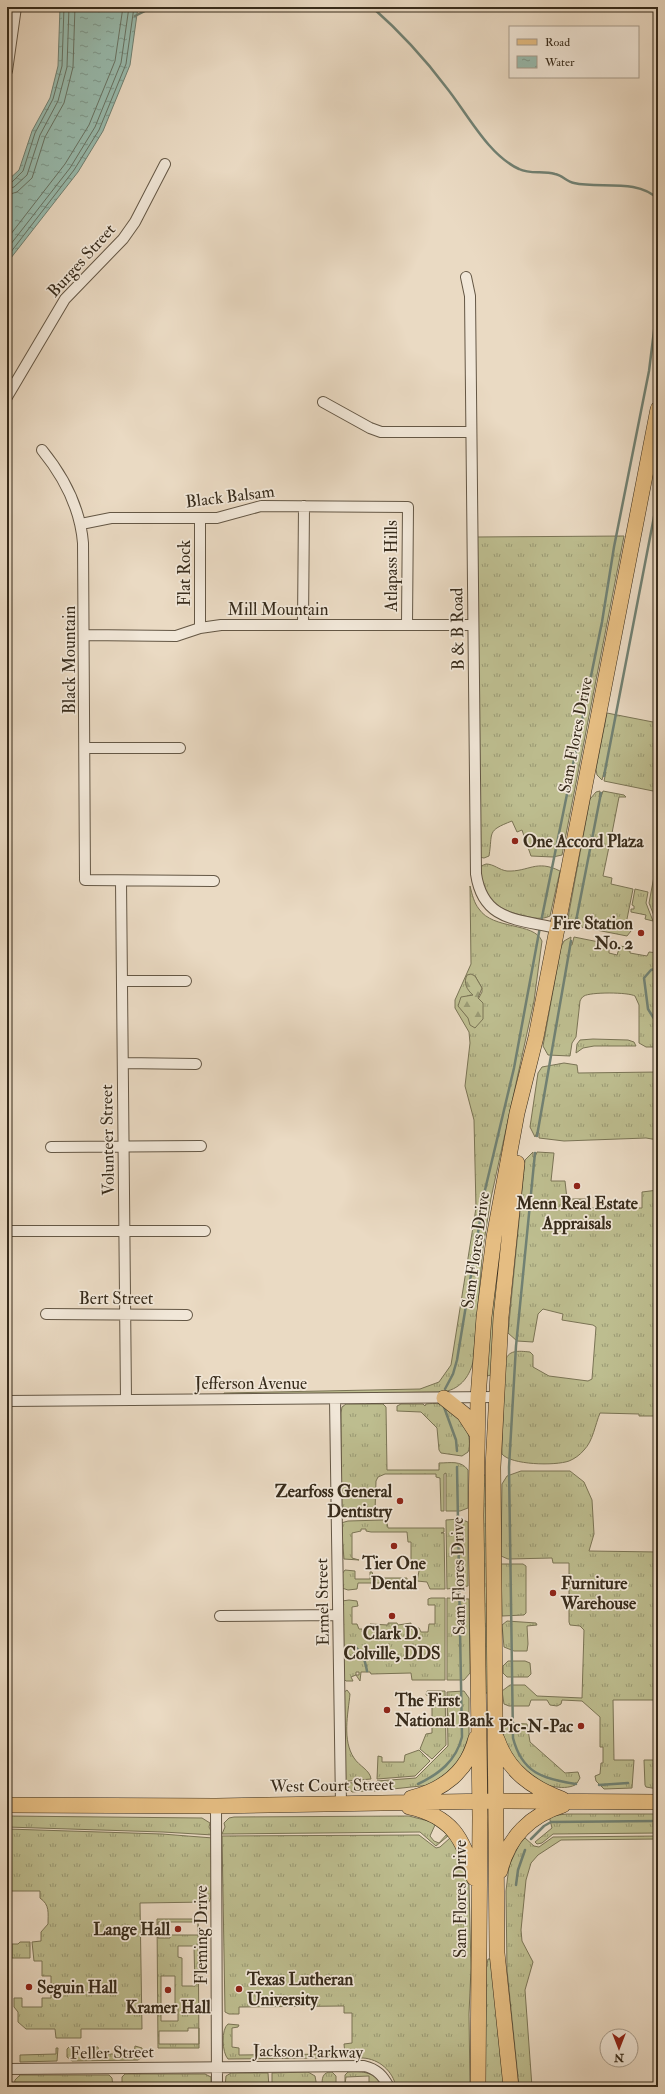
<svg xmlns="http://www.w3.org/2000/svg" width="665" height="2094" viewBox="0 0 665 2094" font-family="'IM FELL Double Pica',serif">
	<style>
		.grass { fill: url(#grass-tufts); stroke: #7a7455; fill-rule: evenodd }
		.forest { fill: url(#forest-firs); stroke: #7a7455 }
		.water { fill: url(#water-ripples); stroke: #718173 }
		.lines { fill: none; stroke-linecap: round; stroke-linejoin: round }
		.shore { stroke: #687364; stroke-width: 1 }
		.stream { stroke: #718173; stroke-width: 2.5 }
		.minor-casing { stroke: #645745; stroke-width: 12 }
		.primary-casing { stroke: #372b1b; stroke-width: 16 }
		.minor { stroke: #f1e7d8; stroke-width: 10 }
		.primary { stroke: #e5bd82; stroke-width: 15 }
		.poi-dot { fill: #8f2418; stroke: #f1e7d8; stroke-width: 1.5 }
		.labels { text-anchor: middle; stroke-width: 3.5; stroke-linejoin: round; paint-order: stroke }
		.street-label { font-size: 17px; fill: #372b1b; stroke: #f1e7d8 }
		.poi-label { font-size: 17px; font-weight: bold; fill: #372b1b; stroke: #f1e7d8; text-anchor: start }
	</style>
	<defs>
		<pattern id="grass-tufts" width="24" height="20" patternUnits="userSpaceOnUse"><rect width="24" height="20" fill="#bdbd8f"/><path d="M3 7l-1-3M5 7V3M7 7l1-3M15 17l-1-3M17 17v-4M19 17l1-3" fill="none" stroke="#9a9a74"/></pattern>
		<pattern id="forest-firs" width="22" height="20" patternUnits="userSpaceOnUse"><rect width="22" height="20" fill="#bdbd8f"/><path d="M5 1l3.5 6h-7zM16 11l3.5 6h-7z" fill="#9a9a74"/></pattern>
		<pattern id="water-ripples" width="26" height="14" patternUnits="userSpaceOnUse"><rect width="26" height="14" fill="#98bbae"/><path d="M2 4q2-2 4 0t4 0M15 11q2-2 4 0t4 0" fill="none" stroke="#7d988d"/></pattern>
	</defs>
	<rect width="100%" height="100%" fill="#eadac3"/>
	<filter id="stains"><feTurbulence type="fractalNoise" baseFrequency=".005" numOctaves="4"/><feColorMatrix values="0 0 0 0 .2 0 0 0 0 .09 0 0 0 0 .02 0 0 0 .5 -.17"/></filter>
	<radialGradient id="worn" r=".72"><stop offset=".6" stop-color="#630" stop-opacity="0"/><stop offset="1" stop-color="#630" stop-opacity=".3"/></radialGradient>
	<path class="grass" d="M624 536 562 855 553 857 531 856 522 830 517 832 512 821C486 831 493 832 489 856L484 858 479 857 476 537Z
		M607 713 658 723V792L604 781 606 772H604L602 780 597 775 596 769Z
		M600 791 599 797H601L603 791 624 795 626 797H619L612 833 618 836 616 838 611 837 603 876 612 878 611 884 633 889 625 929 631 931 627 936 576 926 578 917H576L574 925 568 918 590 799 596 792Z
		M658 855V928L655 927 656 921 649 903Z
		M486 864C494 864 499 870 507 871 529 872 536 859 560 871L550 916C542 920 533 918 525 916 497 910 479 897 481 866Z
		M470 886C472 894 474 903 479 909 493 930 534 922 542 941L534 1001 491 1198 483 1248 473 1362C469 1378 459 1390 442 1392L224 1395V1393L420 1389 439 1382 451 1365 476 1208 474 1120 465 1086 470 1043 469 1032 455 1008V1000L471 964ZM475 976 482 988V992L468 1018 462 1010 467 996 473 995Z
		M635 889 648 892 646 903 653 921 645 919 646 915 631 912V909H634V906L632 905Z
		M571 937 570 945H572L574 937 609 944V953L617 955 620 946 625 947 624 950 630 951V953L647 956 649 952 658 953V1047H646L639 1043V1005L635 996C628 992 590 992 584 996 582 997 581 999 580 1001L576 1037 572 1043 570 1056 548 1055 543 1046 561 947 564 941Z
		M593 1039 628 1040 634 1042 636 1046H594L583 1048 576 1053 577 1044 580 1040Z
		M564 1063 577 1065 578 1073 658 1072V1140L646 1138 564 1141 539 1138V1133L537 1132 535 1137 530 1127 538 1073 542 1067Z
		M533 1152V1157H535L537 1152 554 1153 551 1181H565L567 1199H586V1208H642V1192L658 1190V1419H656V1416H639V1414L600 1413C595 1425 593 1441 584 1450 580 1455 574 1459 569 1461 555 1466 511 1465 502 1454V1446L505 1363C507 1349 519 1351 530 1352L533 1355V1367L549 1376 588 1381 592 1379 596 1327 593 1325 562 1320 563 1314 543 1309 538 1314 533 1342 517 1341 508 1333 525 1160Z
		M500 1234H504L491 1375 487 1376 489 1318Z
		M346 1404H383L386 1407 387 1470H439V1463C450 1463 461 1460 468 1470V1508L460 1511H446V1473L444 1474V1511H441L440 1478 436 1477V1474H385L378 1477 376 1481 375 1511 347 1512 341 1510V1413L342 1407Z
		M401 1404H423L425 1406 426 1404C434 1403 446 1403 453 1409 464 1418 473 1438 468 1452L462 1456 441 1453 439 1450 437 1428 421 1412 397 1411V1406Z
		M521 1471H570L584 1482 592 1500 594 1534 589 1551 658 1552V1700H613L614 1760H634L632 1788 604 1789 596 1781 595 1776 600 1774 601 1763H603V1747H600V1717L582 1701 562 1700 561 1704 557 1706 550 1705 547 1700H531L529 1706H509L504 1704 502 1691 510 1685H525L537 1696 582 1698 584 1630 580 1626 570 1625 569 1622V1563H553L552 1558 508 1559 501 1556 502 1484 507 1476Z
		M481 1475H488L489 1693H485Z
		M460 1519 468 1522V1586L447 1589 446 1520Z
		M383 1520 387 1523 388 1528H444V1532L441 1533H444L445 1589H430L427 1582 417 1581 419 1571 411 1563V1542H408L407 1532H371L366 1531V1529H361V1531L352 1533V1558L359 1560 344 1559 341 1523 348 1521Z
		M501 1564H523L526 1566V1613L524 1615 502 1616Z
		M345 1570 355 1571V1579H370V1572H372L374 1578H407V1580L401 1583H358L357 1589 348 1590 342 1588V1574Z
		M431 1598H445V1680H412L411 1673 371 1674 370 1672H361L360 1681 356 1675H359V1672H356V1675L351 1677 353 1681H346L344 1679 342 1601 349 1600 357 1601 358 1606 352 1607V1624H357L359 1629H362V1632H366L365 1629H369L370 1624 388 1625V1623H397L398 1625 411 1623V1629L419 1628 421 1632H428L429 1624H435V1605H428V1599Z
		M447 1598 469 1599 470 1673 464 1680H447Z
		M507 1621 536 1623 537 1625 527 1626 528 1644 527 1651H514L504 1647 502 1625Z
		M508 1661H525L530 1663 531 1674 528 1677H507L503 1673V1666Z
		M347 1690 350 1694C348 1714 342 1740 354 1758 359 1766 370 1770 371 1779L348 1781V1783L371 1782 365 1791 352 1792 345 1784 343 1693Z
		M427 1691H445L446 1745 432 1759 420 1749 426 1734 432 1733V1696L426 1695Z
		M464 1691 469 1698V1736L457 1767 430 1785 374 1791 377 1781 416 1778 448 1746 447 1692Z
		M511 1723 527 1724 530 1742 565 1773 578 1772 580 1778 577 1783H575V1785C563 1791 542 1785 531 1778 522 1773 488 1729 511 1723Z
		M419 1750 430 1761 415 1776 377 1779 378 1756 382 1757V1762H404L405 1755Z
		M644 1760H658V1789L646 1787 645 1785Z
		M567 1814H658V1833L553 1834 542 1843 537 1844 535 1842 552 1828 549 1816Z
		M7 1816 202 1818 210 1823 209 1827 213 1835 163 1832 7 1827Z
		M409 1816 436 1823 449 1834 448 1836 436 1846 420 1832 222 1834 225 1827 224 1823 229 1818 234 1817ZM435 1825 447 1834 439 1843 434 1841 430 1836Z
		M7 1829 162 1834 213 1838 211 1897 209 1902 140 1903 142 2029H81V2038H56L55 2029H26L18 2022V2012L14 2007V1998H22V2007H42V1998H51V1976H42V1961H34L32 1942 41 1941V1932L48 1924C48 1913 50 1905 40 1898V1891H7Z
		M419 1835 436 1848 440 1847 450 1838H452L467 1873 469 1885 471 1968 469 2014 470 2087H396C393 2071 379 2059 363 2058 357 2058 352 2059 347 2057L345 2054 344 2044 352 2043V2013H344V2006L239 2007V2014H229L225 2012 222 1836Z
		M658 1836V1839L561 1840 538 1855 531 1863 526 1880 521 1930 522 1941 533 1962 525 1990 532 2087H519L507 1970 506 1891 509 1866 522 1838H525L534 1846 539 1847 553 1837Z
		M157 1919H198L199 2048H158ZM198 1922V1935H170V1938H158V1922ZM178 1946H194L195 1986H182V1958L178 1957ZM161 1976H175V2004H178V2021H161ZM188 2028H199V2044H159V2031H188Z
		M20 1942H30V1958H12V1944H18Z
		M488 1959H491L504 2087H485L486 1970Z
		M228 2024 239 2025 238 2027 232 2028V2047L239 2048V2055L332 2054 334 2046 335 2055 330 2058 228 2059C222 2053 221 2029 228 2024Z
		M135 2046 142 2048V2057L138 2060 72 2061 67 2057V2049L69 2047H79V2054H95L96 2047H98L99 2054H114L115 2047H118V2054H134Z
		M56 2048H58L57 2061 20 2062V2055L56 2054Z
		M308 2072 315 2076 317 2087H294V2084H272V2073Z
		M332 2072 336 2076V2084L322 2087C322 2078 322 2072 332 2072Z
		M348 2072C363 2071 376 2072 383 2087H376V2083H369V2076L346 2077 345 2084V2075Z
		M231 2073H268L269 2087H225L226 2076Z
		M125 2074H205L211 2077V2087H122V2077Z
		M20 2075H109L112 2078 113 2087H14L15 2080Z"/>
	<path class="forest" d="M471 974 475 976 482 988 478 998 483 1003V1019L475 1028 470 1025 468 1018 458 1006 461 997 473 995C467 990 463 983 467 975Z"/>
	<path class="water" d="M60 7H138L130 65 103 131 78 172 7 263V181L19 170 32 131 50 98 58 66Z"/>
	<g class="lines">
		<path class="shore" d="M7 184 11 183 23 171 35 133 53 99 62 66 64 7
			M7 189 14 187 27 175 40 135 58 101 67 67 69 7
			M7 195 17 192 32 178 45 137 64 103 73 67 75 7
			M7 239 65 164 89 125 115 61 123 7
			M7 249 70 168 95 127 121 63 129 7
			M7 257 74 170 99 130 126 64 134 7"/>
		<path class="stream" d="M372 7C398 30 425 59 446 87 467 113 488 155 519 169 531 175 543 170 555 174 562 175 567 182 574 183 599 189 637 178 658 199
			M135 16 145 11 149 7
			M604 776 658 496
			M576 921 601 793
			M541 922 602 622 614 547 649 371 658 299
			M658 968 651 970 644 978 648 1009 658 1025
			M537 1136 571 941
			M535 1153 516 1346 509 1467 513 1738C522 1773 543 1779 576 1784
			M445 1389 453 1374 457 1360 485 1190 514 1068 540 927
			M444 1407 456 1440 457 1451
			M350 1645C362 1648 365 1660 367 1671
			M418 1784C439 1774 456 1761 462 1737L457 1467
			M599 1785 628 1783
			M531 1839 544 1826 551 1822 658 1821
			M516 1885 518 1870 525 1850"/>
		<g class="minor-casing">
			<path id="minor" d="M7 71 16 7
				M466 277 470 296 476 874C483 921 517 919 556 928
				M7 397 65 299 123 239 135 222 165 164
				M323 402 370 428 381 432H471
				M42 450C64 477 80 507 83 543L85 880 214 881
				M200 519V628
				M81 524 111 518H217L261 506 408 507 407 625
				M303 624 304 506
				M85 635 176 636 200 628 221 625H473
				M85 748H180
				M121 881 126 1400
				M122 981H186
				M123 1063 196 1064
				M51 1147 201 1146
				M7 1231H205
				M46 1314 187 1315
				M335 1399 341 1805
				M7 1401 495 1397
				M220 1616 338 1615
				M216 1806 217 2087
				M7 2069 364 2066C377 2069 383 2076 389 2087"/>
		</g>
		<g class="primary-casing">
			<path id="primary" d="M444 1398 464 1414 477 1434
				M497 1739C508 1771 532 1788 562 1799
				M411 1798C443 1790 468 1771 476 1738
				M7 1805 216 1806 495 1801 658 1802
				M409 1807C451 1816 464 1838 474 1878
				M500 1871C508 1837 531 1815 563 1805
				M478 2087 480 1817 476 1515 478 1398 484 1317 494 1237 517 1113 536 1037 658 409
				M511 2087 497 1953 493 1467 501 1317 517 1163"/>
		</g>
		<use href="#minor" class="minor"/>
		<use href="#primary" class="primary"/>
	</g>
	<g class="poi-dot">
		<circle cx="515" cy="841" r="4"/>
		<circle cx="641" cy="933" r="4"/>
		<circle cx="577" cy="1186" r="4"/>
		<circle cx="400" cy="1501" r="4"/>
		<circle cx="394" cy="1546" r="4"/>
		<circle cx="553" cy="1593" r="4"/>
		<circle cx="392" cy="1616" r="4"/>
		<circle cx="387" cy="1710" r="4"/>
		<circle cx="581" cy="1726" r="4"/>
		<circle cx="178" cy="1929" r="4"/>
		<circle cx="29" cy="1987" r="4"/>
		<circle cx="239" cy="1989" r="4"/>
		<circle cx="168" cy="1990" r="4"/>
	</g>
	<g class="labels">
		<g class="street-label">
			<text transform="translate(81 260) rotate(-48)" y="6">Burges Street</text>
			<text transform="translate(230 496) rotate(-7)" y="6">Black Balsam</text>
			<text transform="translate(391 566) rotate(-90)" y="6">Atlapass Hills</text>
			<text transform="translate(184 573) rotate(-90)" y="6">Flat Rock</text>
			<text x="278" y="615">Mill Mountain</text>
			<text transform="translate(457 629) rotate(-91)" y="6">B &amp; B Road</text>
			<text transform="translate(69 660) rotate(-90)" y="6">Black Mountain</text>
			<text transform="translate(575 735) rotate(-79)" y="6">Sam Flores Drive</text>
			<text transform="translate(107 1140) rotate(-91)" y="6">Volunteer Street</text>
			<text transform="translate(475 1250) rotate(-82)" y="6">Sam Flores Drive</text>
			<text x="116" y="1304">Bert Street</text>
			<text x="251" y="1389">Jefferson Avenue</text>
			<text transform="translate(458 1576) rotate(-91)" y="6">Sam Flores Drive</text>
			<text transform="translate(322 1602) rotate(-91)" y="6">Ermel Street</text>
			<text transform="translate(332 1785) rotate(-1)" y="6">West Court Street</text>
			<text transform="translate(460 1899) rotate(-90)" y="6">Sam Flores Drive</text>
			<text transform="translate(201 1935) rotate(-90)" y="6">Fleming Drive</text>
			<text transform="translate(308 2051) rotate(1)" y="6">Jackson Parkway</text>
			<text transform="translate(112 2052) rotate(-1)" y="6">Feller Street</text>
		</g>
		<g class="poi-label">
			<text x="523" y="847">One Accord Plaza</text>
			<text x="633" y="929" text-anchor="end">Fire Station<tspan x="633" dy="20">No. 2</tspan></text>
			<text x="577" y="1209" text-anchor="middle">Menn Real Estate<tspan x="577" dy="20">Appraisals</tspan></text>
			<text x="392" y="1497" text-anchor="end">Zearfoss General<tspan x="392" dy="20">Dentistry</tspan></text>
			<text x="394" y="1569" text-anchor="middle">Tier One<tspan x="394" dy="20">Dental</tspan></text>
			<text x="561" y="1589">Furniture<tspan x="561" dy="20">Warehouse</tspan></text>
			<text x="392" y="1639" text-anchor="middle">Clark D.<tspan x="392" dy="20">Colville, DDS</tspan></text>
			<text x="395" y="1706">The First<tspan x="395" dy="20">National Bank</tspan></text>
			<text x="573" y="1732" text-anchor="end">Pic-N-Pac</text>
			<text x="170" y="1935" text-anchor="end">Lange Hall</text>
			<text x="247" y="1985">Texas Lutheran<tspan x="247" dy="20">University</tspan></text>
			<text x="37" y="1993">Seguin Hall</text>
			<text x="168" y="2013" text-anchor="middle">Kramer Hall</text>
		</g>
	</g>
	<rect width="665" height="2094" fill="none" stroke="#eadac3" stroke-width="24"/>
	<rect x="8" y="8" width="649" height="2078" fill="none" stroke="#372b1b" stroke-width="2"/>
	<rect x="12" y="12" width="641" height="2070" fill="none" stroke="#372b1b"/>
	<rect x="509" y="26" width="130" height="52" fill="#f1e7d8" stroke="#a79c8c"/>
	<rect x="517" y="39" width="20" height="6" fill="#e5bd82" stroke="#a79c8c"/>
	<text x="545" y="46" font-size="12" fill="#372b1b">Road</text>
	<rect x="517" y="56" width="20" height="12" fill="url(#water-ripples)" stroke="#a79c8c"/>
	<text x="545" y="66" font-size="12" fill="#372b1b">Water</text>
	<g transform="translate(619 2048) rotate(180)"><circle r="19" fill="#f1e7d8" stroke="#a79c8c"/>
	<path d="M0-3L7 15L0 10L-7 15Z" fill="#8f2418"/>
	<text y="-6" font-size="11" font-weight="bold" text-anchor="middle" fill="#372b1b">N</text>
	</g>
	<rect width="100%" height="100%" filter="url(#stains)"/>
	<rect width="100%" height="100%" fill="url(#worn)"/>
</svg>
